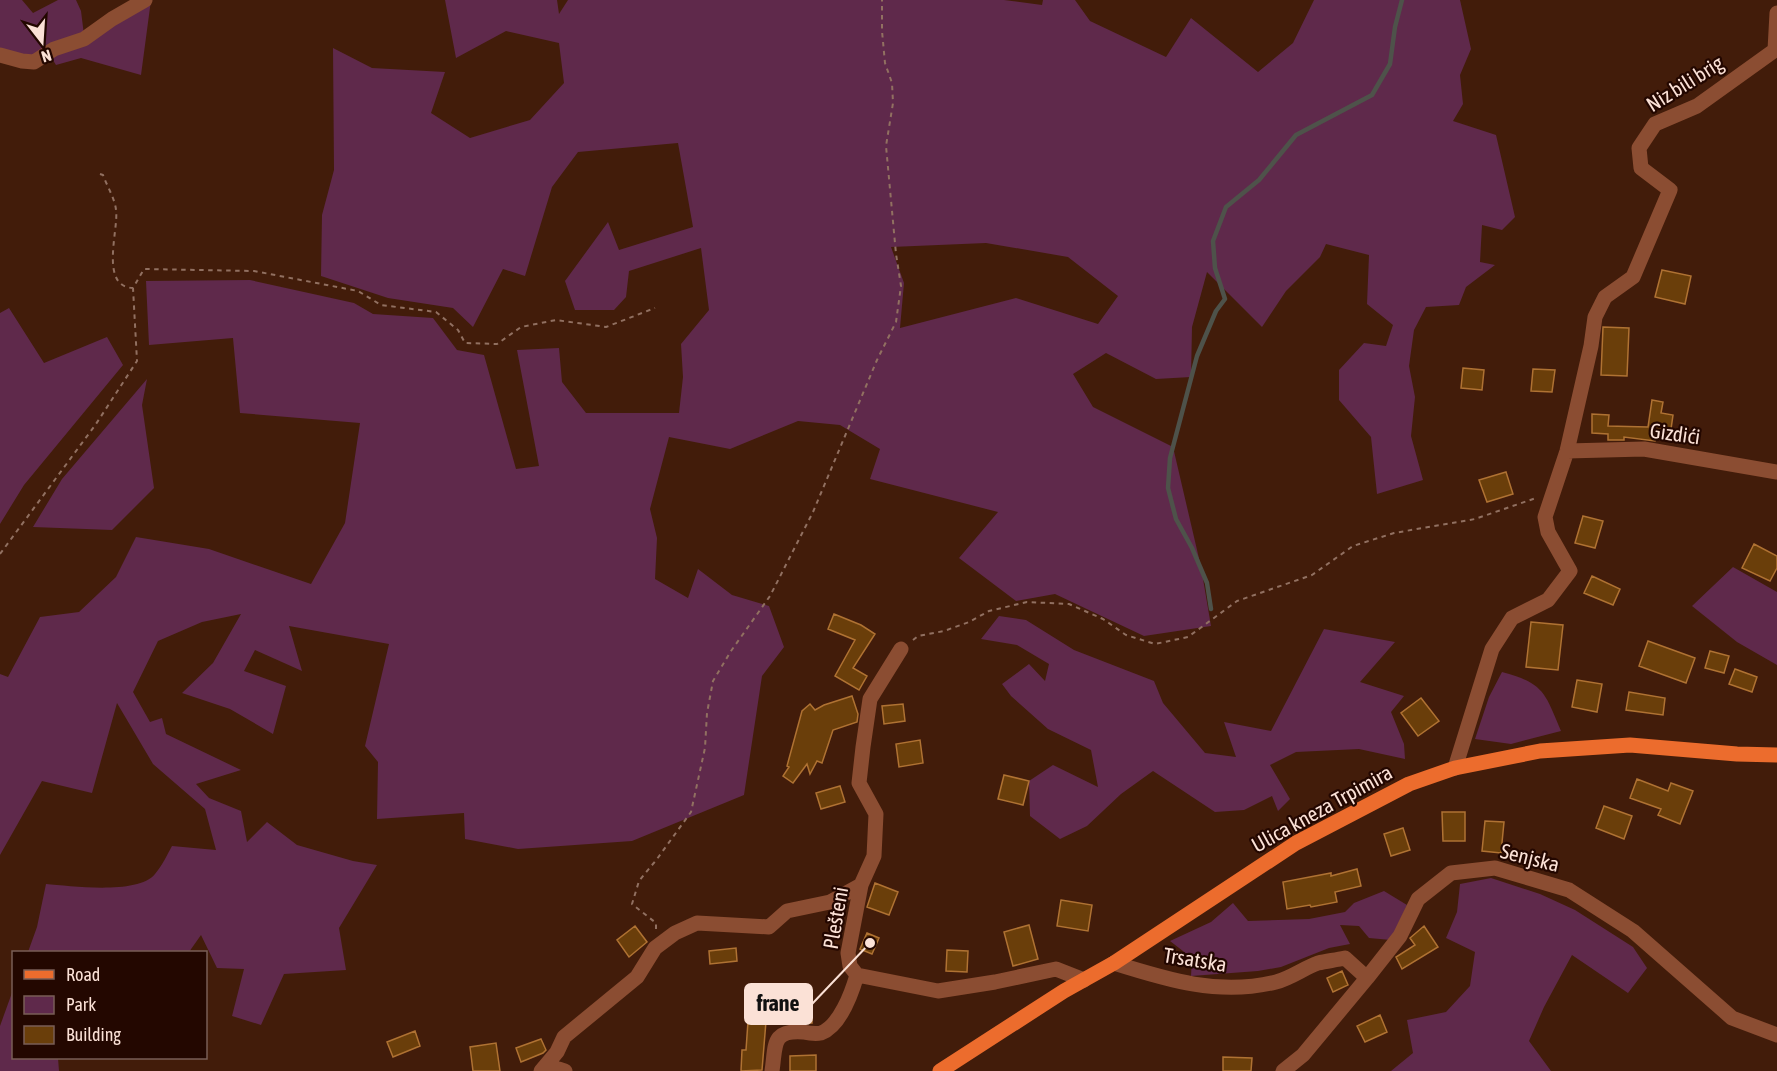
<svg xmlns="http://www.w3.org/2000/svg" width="1777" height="1071" viewBox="0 0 1777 1071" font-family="'Asap Condensed',sans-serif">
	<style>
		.green { fill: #5f294b; fill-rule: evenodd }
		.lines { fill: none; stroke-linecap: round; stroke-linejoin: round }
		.stream { stroke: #4e524a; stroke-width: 4.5 }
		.building { fill: #6a3e0a; stroke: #af7233; stroke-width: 1.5 }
		.path { stroke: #917061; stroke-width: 2; stroke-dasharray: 4.5 4.5; stroke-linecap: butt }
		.minor { stroke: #8b4d32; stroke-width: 15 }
		.major { stroke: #ec6c2d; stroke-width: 15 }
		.labels { text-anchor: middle; stroke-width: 4.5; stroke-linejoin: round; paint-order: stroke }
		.street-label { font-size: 21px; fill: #fbe1d6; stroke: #230700 }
		.leader { fill: none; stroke: #fbe1d6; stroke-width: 2 }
		.callout-dot { fill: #fbe1d6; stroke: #230700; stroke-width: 2 }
		.callout { fill: #fbe1d6; stroke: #fbe1d6; stroke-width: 2 }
		.callout-label { font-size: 22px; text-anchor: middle; font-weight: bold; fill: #111 }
	</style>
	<rect width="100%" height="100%" fill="#421c0a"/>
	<path class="green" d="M0 0H22L33 13 58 0H76L81 11 84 35 31 58 0 51Z
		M151 0 141 75 81 58 56 65 51 57Z
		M445 0H557L559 14 568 0H1004L1042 5 1043 0H1075L1090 21 1166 57 1191 18 1258 72 1293 43 1314 0H1460L1471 49 1460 75 1463 104 1453 121 1496 135 1515 217 1502 230 1482 225 1480 262 1495 265 1466 287 1459 305 1426 307 1414 330 1409 366 1415 397 1411 436 1423 480 1377 494 1371 437 1339 400V370L1364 343 1386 346 1393 325 1367 304 1369 255 1326 244 1320 257 1286 291 1262 327 1207 272 1192 327 1191 377 1156 379 1106 353 1073 374 1093 407 1173 447 1201 567 1211 626 1144 636 1055 594 1016 601 959 558 998 512 870 479 880 449 840 425 798 421 730 449 669 437 650 509 657 538 655 579 688 598 698 569 732 595 769 606 784 647 762 676 744 795 632 841 518 849 465 839 464 813 377 819 378 762 365 746 389 644 289 626 302 671 255 650 244 671 286 686 273 734 230 709 182 693 213 663 241 614 202 622 158 641 133 692 150 722 162 718 166 734 241 770 196 784 209 798 241 811 247 842 267 822 297 845 353 861 377 865 339 928 346 970 284 974 261 1025 232 1016 244 969 217 968 201 935 189 952H28L37 927 46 884C71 886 138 895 155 874 162 866 167 855 172 846L216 850 205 809 153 764 117 703 92 793 42 781 0 855V674L8 677 40 617 79 612 116 577 136 537 209 549 311 584 345 523 360 423 240 413 233 338 149 345 146 281 250 280 354 303 373 314 433 318 457 350 484 355 516 469 539 466 517 350 559 348 562 382 586 413H679L683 377 681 344 709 310 701 248 629 271 626 297 614 310H575L565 281 608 222 619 250 693 227 678 143 578 152 552 187 525 276 503 269 473 327 453 308 388 298 321 276 322 215 334 170 333 48 372 68 445 72 431 113 470 138 530 120 564 83 559 43 506 31 456 58ZM986 243 1068 257 1118 296 1098 324 1016 298 900 328 904 283 891 247Z
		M9 308 44 363 107 337 123 365 24 485 0 524V313Z
		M147 379 142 405 154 488 112 530 33 527 62 479Z
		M1733 567 1777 592V665L1737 642 1692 606Z
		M999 616 1026 620 1074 650 1154 681 1163 703 1205 753 1236 757 1224 722 1271 731 1324 629 1395 642 1360 682 1404 696 1391 712 1404 744 1405 759 1359 749 1296 752 1270 765 1290 799 1278 811 1272 796 1244 810 1215 812 1153 771 1121 794 1087 826 1060 839 1030 816 1029 781 1053 765 1098 787 1091 750 1048 729 1011 696 1002 684 1029 664 1045 681 1049 664 1017 645 981 639Z
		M1502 672C1544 683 1545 693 1561 731L1511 744 1475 739 1489 697Z
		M1491 878 1540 894 1575 910 1633 947 1647 968 1628 993 1572 955 1544 1007 1529 1041 1551 1071H1391L1413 1053 1407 1020 1446 1012 1470 986 1475 952 1446 938 1457 912 1460 884Z
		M1384 891 1407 905 1391 940 1369 938 1359 926 1340 925 1350 944 1329 948 1281 967 1258 971 1191 976 1192 958 1170 941 1211 922 1233 903 1248 921 1309 919 1345 912 1354 903Z
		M13 990 14 1058H58L59 1071H0V1026Z"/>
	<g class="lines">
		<path class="stream" d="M1211 609 1207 583 1192 548 1176 519 1168 488 1170 458 1197 356 1216 311 1225 299 1215 268 1213 241 1226 207 1259 180 1296 135 1372 95 1390 64 1395 27 1402 0"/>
	</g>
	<path class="building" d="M1662 270 1691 276 1685 304 1655 297Z
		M1603 327 1629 328 1627 376 1601 375Z
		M1463 368 1484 370 1482 390 1461 388Z
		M1533 369 1555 370 1552 392 1531 391Z
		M1652 400 1663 402 1661 413 1673 415 1670 436 1657 433 1655 441 1624 437V440H1608V434L1592 433V414L1609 415 1608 426 1648 427Z
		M1506 472 1513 494 1487 502 1479 480Z
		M1583 516 1603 521 1595 548 1575 543Z
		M1754 544 1777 556V568L1770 581 1742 568Z
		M1592 576 1620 589 1613 605 1584 593Z
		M834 614 861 625 875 634 853 668 867 676 859 690 835 676 855 640 828 629Z
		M1531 622 1563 625 1558 670 1526 667Z
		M1648 641 1695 658 1686 683 1639 666Z
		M1710 651 1729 656 1724 673 1705 668Z
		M1735 669 1757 677 1752 692 1729 684Z
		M1577 680 1602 684 1597 712 1572 707Z
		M1629 692 1665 698 1663 715 1626 710Z
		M852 696 858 714 857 722 833 730 822 763 817 761 810 774 807 764 793 783 783 776 789 767 787 766 802 711 810 704 815 710 824 705Z
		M1421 698 1439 721 1418 736 1401 713Z
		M903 704 905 721 884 724 882 706Z
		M920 740 923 763 899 767 896 744Z
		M1004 775 1029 781 1023 805 998 799Z
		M1637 779 1668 791 1671 783 1693 791 1680 824 1658 815 1661 809 1630 798Z
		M840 786 845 802 821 809 816 793Z
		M1604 806 1632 816 1624 839 1596 828Z
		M1442 812H1465V841H1443Z
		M1485 821 1504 822 1501 853 1482 851Z
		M1403 828 1410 850 1391 856 1384 834Z
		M1357 869 1361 886 1335 892 1337 902 1311 907 1310 905 1287 909 1283 882 1331 873V876Z
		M875 883 898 892 889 915 867 907Z
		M1061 900 1092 905 1088 931 1057 926Z
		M1029 925 1038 959 1013 966 1004 932Z
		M635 926 647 942 629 957 617 940Z
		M1424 926 1438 947 1402 969 1396 957 1415 945 1410 938Z
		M867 933 879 938 872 954 860 949Z
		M736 948 737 961 710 964 709 951Z
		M947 950 968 951 967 972 946 971Z
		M1342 971 1348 985 1333 992 1327 978Z
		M790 1005H812V1023H790Z
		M749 1007 767 1009 762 1070 741 1071 742 1050H746Z
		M1380 1015 1387 1032 1365 1042 1357 1026Z
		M415 1031 420 1046 393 1057 387 1042Z
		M541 1039 546 1050 543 1053 521 1062 516 1048Z
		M496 1043 500 1071H473L470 1047Z
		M816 1055V1071H790V1056Z
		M1223 1057 1252 1058 1251 1071H1223Z"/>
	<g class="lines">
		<path class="path" d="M100 174 103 175C107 186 115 199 116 210 119 229 99 287 133 288
			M0 554 96 424 137 361 133 288 144 269 254 271 358 291 381 305 436 312 458 330 465 343 497 344 521 327 556 320 606 327 655 308
			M913 640 918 636 944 631 969 622 989 611 1027 602 1069 604 1103 619 1126 635 1155 644 1188 637 1237 601 1312 575 1353 546 1394 533 1475 519 1536 498
			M656 929V923L632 904 639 881 657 859 691 812 705 748 707 713 713 681 731 651 770 596 813 512 877 360 896 322 901 286 896 254 886 146 893 103 892 83 885 63 882 31V0"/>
		<path class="minor" d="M0 55 22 61 34 62 54 49 84 39 112 19 145 0
			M1567 451 1644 449 1777 472
			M901 649 870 699 863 747 859 783 876 814 874 856 861 885 848 953 850 966 857 975 938 991 995 982 1056 969 1084 980
			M1455 768 1492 649 1512 618 1548 600 1570 571 1548 532 1545 517 1567 451 1591 346 1595 317 1605 297 1633 277 1670 190 1641 168 1639 148 1655 124 1697 106 1775 50 1777 13
			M1114 963C1168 980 1219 996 1276 982 1291 978 1304 968 1318 963 1327 961 1336 960 1345 958L1367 978
			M541 1071 557 1052 564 1037 637 977 655 948 675 933 697 923 769 927 787 911 830 902 861 885
			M551 1071 559 1069 565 1071
			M772 1071C776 1045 771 1030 803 1032 808 1033 816 1034 821 1033 840 1026 852 992 857 975
			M1283 1071 1303 1055 1367 978 1400 936 1418 899 1451 873 1495 868 1569 890 1633 931 1732 1018 1777 1035"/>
		<path class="major" d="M940 1071 1064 991 1114 963 1296 843 1409 784 1455 768 1540 751 1630 745 1737 754 1777 755"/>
	</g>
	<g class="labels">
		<g class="street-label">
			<text transform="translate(1685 84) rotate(-32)" y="7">Niz bili brig</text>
			<text transform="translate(1675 434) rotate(8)" y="7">Gizdići</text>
			<text transform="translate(1322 809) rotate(-29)" y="7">Ulica kneza Trpimira</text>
			<text transform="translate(1530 858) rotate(14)" y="7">Senjska</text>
			<text transform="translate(836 918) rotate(-80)" y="7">Plešteni</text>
			<text transform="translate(1195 960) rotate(9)" y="7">Trsatska</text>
		</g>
	</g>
	<path class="leader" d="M870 943L812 1004"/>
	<circle class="callout-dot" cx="870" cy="943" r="6"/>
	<rect class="callout" x="745" y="984" width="67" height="40" rx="6"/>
	<g class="callout-label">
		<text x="778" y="1011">frane</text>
	</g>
	<rect x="12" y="951" width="195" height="108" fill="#230700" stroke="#795e56" stroke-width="1.5"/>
	<rect x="24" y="970" width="30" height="9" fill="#ec6c2d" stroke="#795e56" stroke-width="1.5"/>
	<text x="66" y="981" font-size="18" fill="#fbe1d6">Road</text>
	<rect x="24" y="996" width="30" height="18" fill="#5f294b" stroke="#795e56" stroke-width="1.5"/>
	<text x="66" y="1011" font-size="18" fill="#fbe1d6">Park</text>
	<rect x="24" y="1026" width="30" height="18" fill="#6a3e0a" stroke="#795e56" stroke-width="1.5"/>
	<text x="66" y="1041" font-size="18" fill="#fbe1d6">Building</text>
	<g transform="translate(42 42) rotate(163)" stroke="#230700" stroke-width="4.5" paint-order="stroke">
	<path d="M0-4.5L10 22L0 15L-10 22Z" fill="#fbe1d6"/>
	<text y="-9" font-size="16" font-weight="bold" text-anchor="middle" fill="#fbe1d6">N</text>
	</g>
</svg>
